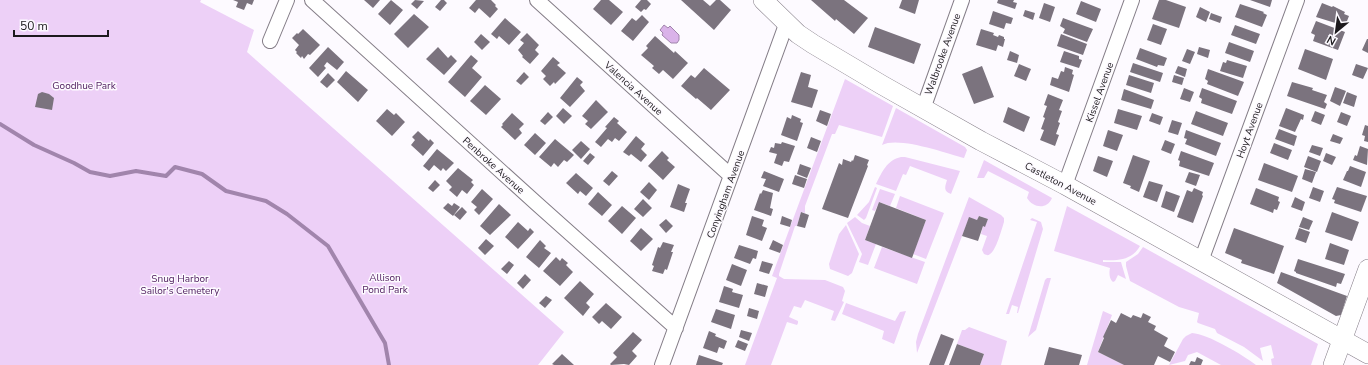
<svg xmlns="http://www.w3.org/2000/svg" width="1368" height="365" viewBox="0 0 1368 365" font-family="'Nunito Sans',sans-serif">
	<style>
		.green { fill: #edd0f7 }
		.water { fill: #dab3e9; stroke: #a185ac }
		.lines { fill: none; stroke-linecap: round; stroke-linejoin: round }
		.stream { stroke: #a185ac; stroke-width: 4 }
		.building { fill: #7b737e }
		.street-casing { stroke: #847d87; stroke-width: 16 }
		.secondary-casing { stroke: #847d87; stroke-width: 20 }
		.street { stroke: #fff; stroke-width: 14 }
		.secondary { stroke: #fff; stroke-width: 19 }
		.labels { text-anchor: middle; stroke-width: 3; stroke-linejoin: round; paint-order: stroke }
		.street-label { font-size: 10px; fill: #1c191d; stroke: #fdfaff }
		.park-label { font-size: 10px; fill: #522262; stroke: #fdfaff }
	</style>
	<rect width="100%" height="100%" fill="#fdfaff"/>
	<path class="green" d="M0 0H201L200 2 254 30 247 52 564 332 538 365H0Z
		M845 79 893 106 882 137 839 125 835 134H832L805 206V213L801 212 797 226H795L779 274V276L784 279 825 280 843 287 845 291 842 301 844 302 835 321 831 320 834 311 805 300 801 308 794 306 789 317 798 321V323L797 325 787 322 771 365H745L777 278 772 276Z
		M896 108 965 147 967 150 964 158C946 153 898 136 882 145Z
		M901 157H905L960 171 951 194C943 191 945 187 947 180L910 166 906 175 903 174 896 191 876 184C882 172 887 160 901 157Z
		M984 160 1052 198C1047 210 1033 208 1027 198L1029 192 988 171 984 178H977Z
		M875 187 877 188 866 218 864 220 857 215 869 202Z
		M880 189 895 194 890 206 879 202 875 211 872 210Z
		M900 196 944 213 926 259 913 254 926 220 896 208Z
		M969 197 1001 215 1004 218V222C1002 228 996 251 990 254 988 256 987 255 984 254L982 250 987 236 981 234 983 226H985L988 219 979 216 977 220 969 218 917 353 916 342 918 334Z
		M1067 206 1140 246C1132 260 1118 261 1103 260V262H1121L1126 279 1118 275 1115 281 1113 282C1109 279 1109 272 1110 268L1054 251Z
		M855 217 862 223 870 226 865 240 876 244 868 265 859 262 862 254 847 223Z
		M1032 218 1041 222 1043 229 1018 313H1017L1018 307 1012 305 1009 314H1006L1037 222 1030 220Z
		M846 225 859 254 852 273 848 276 830 269 829 264 839 234Z
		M882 247 925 262 917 284 874 268Z
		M1143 247 1318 344 1311 365H1272L1271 359 1274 358 1271 345 1260 348 1263 361 1244 347 1217 333 1215 329 1198 323 1197 322 1199 313 1179 307 1130 281 1126 266V262L1138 254Z
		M1047 278H1051L1036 330 1028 337 1045 280Z
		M846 303 895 321 900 312 906 311 894 344 882 339 884 331 842 314Z
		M1103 311 1112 315 1098 352 1124 365H1087Z
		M969 327 1007 341 1001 365H980L984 354 957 344 962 330H965Z
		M1192 333C1208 334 1243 355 1256 365H1221L1197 352 1188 355 1185 361 1169 365 1183 339 1186 336Z"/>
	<path class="water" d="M664 25 668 28 670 26 679 35V40L677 43H671L662 35 663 33 660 30Z"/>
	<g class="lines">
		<path class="stream" d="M0 124 34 145 74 163 90 172 110 176 136 171 166 176 175 167 202 174 226 191 266 201 287 214 328 246 385 343 389 365"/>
	</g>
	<path class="building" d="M233 0H254L252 5 247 3 244 10 236 7 238 2Z
		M364 0H380L373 8Z
		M391 0 403 10 390 25 378 14Z
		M415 0 424 1 417 9 411 4Z
		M441 0H444L447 3 440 11 435 7Z
		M476 0H491L496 5 495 6 498 9 490 18 479 8 475 13 469 8Z
		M601 0H609L623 12 611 25 593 9Z
		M641 0H647L651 4 646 10 644 9 641 12 635 7Z
		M681 0H703L710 6 716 0H720L731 10 714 30Z
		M811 0H844L868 18 854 34 836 19 835 21Z
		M902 0H919L915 14 899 8Z
		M998 0H1014L1013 2 1017 3 1015 9 997 3Z
		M1159 0H1166L1186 7 1179 28 1152 19Z
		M1250 0H1272L1270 7Z
		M1081 1 1101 9 1096 22 1076 14Z
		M1044 3 1055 7 1050 22 1039 18Z
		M1322 3 1332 7 1333 6 1345 12 1344 14 1349 16 1345 26 1316 17Z
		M1240 4 1264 12 1263 13 1267 15 1262 27 1235 17Z
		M1200 7 1210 12 1206 22 1196 17Z
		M1025 10 1035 13 1033 20 1023 16Z
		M993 11 1013 18 1011 24 1006 23 1004 29 989 24Z
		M1211 13 1222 17 1220 23 1209 19Z
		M414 14 429 27 408 48 394 34Z
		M642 15 649 22 633 41 621 31 632 18 636 21Z
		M505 18 521 32 509 45 499 36 497 39 491 34Z
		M1063 18 1093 29 1087 42 1063 33 1065 29 1060 26Z
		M1316 21 1345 32 1338 50 1313 41 1315 35 1311 33Z
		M1153 24 1167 29 1161 45 1147 40Z
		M1235 25 1260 34 1256 44 1231 35Z
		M875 27 921 44 914 64 868 47Z
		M303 29 320 45 310 55 308 54 304 59 302 56 301 58 296 53 297 52 295 50 299 45 292 38 297 33 298 34Z
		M981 29 994 33 993 35 998 37 999 35 1004 37V39H1005L1003 47 998 45 996 51 976 45Z
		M527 33 539 45 535 50 539 54 530 64 522 57 523 56 518 50 524 43 520 40Z
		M481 34 490 42 482 50 474 42Z
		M1061 34 1087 44 1083 55 1057 46Z
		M655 36 674 53 675 51 688 63 673 79 663 70 659 74 652 68 654 66 641 55 648 48 646 46Z
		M1367 39H1368V53L1362 50Z
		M1229 42 1254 51 1250 62 1225 53Z
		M328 47 344 62 337 70 327 62 324 66 326 68 318 77 309 68Z
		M438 47 448 58 451 55 457 61 444 75 426 59Z
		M1199 47 1210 50 1208 58 1197 54Z
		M1140 48 1167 58 1164 66 1158 65 1157 67 1136 59Z
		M1187 49 1195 52 1190 64 1182 61Z
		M1305 49 1333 59 1326 80 1298 69Z
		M1010 51 1019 55 1017 63 1007 60Z
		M1064 51 1079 56V59L1082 60 1079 68 1060 62Z
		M471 55 478 61 472 68 482 77 465 97 448 82Z
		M553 57 560 63 557 65 566 73 555 84 554 82 550 86 543 79 546 76 541 71Z
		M1227 60 1247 66 1243 78 1220 71 1223 62 1226 63Z
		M1133 63 1163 73 1160 82 1130 72Z
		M1019 64 1031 69 1026 81 1014 76Z
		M1356 64 1368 68 1363 79 1352 75Z
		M982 66 994 97 974 104 962 74Z
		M1178 66 1187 69 1185 77 1175 73Z
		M1065 67 1073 70 1072 74 1074 75 1069 92 1050 85 1052 77 1058 79 1061 71 1064 72Z
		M704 68 730 90 711 110 697 98 696 99 681 86 691 75 695 78Z
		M1208 69 1244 82 1238 96 1207 84 1208 81 1205 79Z
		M346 71 368 90 358 102 337 82Z
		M524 72 529 77 521 85 516 81Z
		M801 72 811 75 808 87 818 90 812 108 791 102Z
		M328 73 335 80 327 88 320 82Z
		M1129 75 1154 83 1151 93 1126 85Z
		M1174 75 1184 78 1182 85 1172 82Z
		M577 77 583 82 580 85 585 91 570 107 560 98Z
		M1292 82 1313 88 1312 90 1327 95 1324 102 1327 104 1325 109 1287 96Z
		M485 85 501 99 486 115 470 101Z
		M1335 87 1346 91 1340 106 1330 101Z
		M1184 88 1194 92 1190 102 1180 99Z
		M1202 88 1237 101 1232 114 1201 103 1202 99 1199 97Z
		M1124 89 1154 100 1151 109 1121 100Z
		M42 92 49 94 54 98 52 110 35 107 38 94Z
		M1347 92 1357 96 1354 107 1343 103Z
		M1048 94 1063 100 1059 110 1062 111 1058 122 1060 123 1056 134 1059 135 1055 146 1040 140 1044 130 1041 129 1045 118 1043 117 1047 106 1044 105Z
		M596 100 608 112 591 129 585 124 588 121 582 116Z
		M1008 107 1030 117 1024 132 1003 122Z
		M563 108 572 116 564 124 556 116Z
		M1286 108 1304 115 1303 120 1301 119 1295 132 1279 126Z
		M387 109 394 115 396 113 405 122 392 136 376 121Z
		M1118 109 1142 116 1137 130 1114 123Z
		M820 110 831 114 827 126 816 121Z
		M1196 111 1228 123 1223 136 1191 124Z
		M1315 111 1325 115 1321 125 1311 121Z
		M548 112 553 117 545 125 540 121Z
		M1341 112 1351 116 1347 126 1337 122Z
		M512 113 524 124 519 129 522 133 515 140 501 127 503 125 502 124Z
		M1152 113 1163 117 1160 125 1149 121Z
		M792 115 801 119 800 122 803 123 797 141 781 135 787 117 791 119Z
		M614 117 619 121 617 123 627 132 619 141 615 138 612 142 608 139 601 147 595 142 607 128 605 127Z
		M1172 120 1182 123 1178 135 1168 132Z
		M1365 125 1368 126V142L1364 141 1365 136 1362 135Z
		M1279 129 1297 136 1294 146 1275 139Z
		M1108 130 1123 135 1117 151 1103 146Z
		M1186 130 1221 143 1216 156 1185 144 1187 139 1184 138Z
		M418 131 429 141 430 139 434 143 423 156 411 145 415 140 412 137Z
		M535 133 546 143 535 155 524 145Z
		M1333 134 1343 138 1340 144 1330 141Z
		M636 136 645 144 641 149 647 155 641 162 631 154 629 156 623 152Z
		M811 137 821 141 817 152 807 148Z
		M555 139 574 155 567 162 564 160 558 167 554 163 551 167 539 157Z
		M1165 140 1175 144 1171 154 1161 150Z
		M581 141 590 149 581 159 572 150Z
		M782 142 795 146 789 162 784 161 782 166 774 163 777 154 769 152 771 147 774 148 775 143 781 144Z
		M1274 143 1292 150 1288 160 1270 153Z
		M1312 145 1323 148 1320 156 1309 152Z
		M1360 146 1368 149 1367 165 1353 160 1355 155 1357 156Z
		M437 149 454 163 446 171 443 168 441 171 434 165 429 171 423 166Z
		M662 151 669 158 667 160 675 167 663 180 648 166Z
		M1181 151 1214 163 1209 176 1179 166 1180 161 1178 160Z
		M590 153 595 157 588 165 583 161Z
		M1326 153 1336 157 1332 165 1323 161Z
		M855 155 869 160 867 165 868 166 848 218 822 209 839 163 842 165 843 159 851 162 852 160 853 161Z
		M1133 155 1150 161 1139 192 1130 188 1131 186 1123 183Z
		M1098 156 1113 161 1107 177 1093 171Z
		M1308 156 1321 161 1317 172 1304 167Z
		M1264 163 1298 176 1292 192 1258 180Z
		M800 164 811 168 807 178 797 174Z
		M1350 166 1366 172 1361 187 1343 180 1347 171H1348Z
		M458 168 473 180 471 182 474 185 467 194 462 190 457 197 449 190 452 187 446 181Z
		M1305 169 1316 172 1312 183 1302 179Z
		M612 171 618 176 609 186 603 181Z
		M764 171 784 179 779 192 763 186 766 179 761 178Z
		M1189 172 1200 175 1196 186 1185 182Z
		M576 173 593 188 586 196 580 191 578 194 566 183Z
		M795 175 807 179 804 188 792 184Z
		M435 180 440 185 433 192 428 188Z
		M1149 181 1163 185 1157 202 1143 197Z
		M649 182 657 190 649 200 640 192Z
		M678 184 690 189 685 203H687L684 212 670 207Z
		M1313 187 1324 191 1320 202 1309 198Z
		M1337 187 1367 196 1361 212 1334 203 1335 200 1332 199Z
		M1194 188 1203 192 1202 195 1203 196 1193 223 1177 217 1187 190 1192 192Z
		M1256 188 1279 197 1278 201 1280 202 1277 210 1274 209 1273 213 1250 204Z
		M482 189 493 199 479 215 474 210 477 207 471 202Z
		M763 190 773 193 770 208 773 209 771 216 754 210 760 193 761 194Z
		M1166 191 1180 196 1174 212 1161 207Z
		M598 192 612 205 602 216 588 204Z
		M1295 197 1305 202 1302 211 1291 207Z
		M643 199 652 208 643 217 634 209Z
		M879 202 926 220 912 258 865 240Z
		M448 203 452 206 454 203 460 207 453 216 443 208Z
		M499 204 511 215 490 235 480 226Z
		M622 206 636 218 622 234 608 221Z
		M462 207 467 212 460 220 454 215Z
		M801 212 809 215 805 228 797 226Z
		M1332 212 1359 222 1352 241 1325 232Z
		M752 216 764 220 762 226 767 228 762 241 746 235Z
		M782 216 792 220 790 227 780 224Z
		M979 216 988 219 985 227 983 226 978 241 962 236 969 217 977 220Z
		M1303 217 1313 221 1309 230 1299 227Z
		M666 219 673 226 666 233 659 225Z
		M518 222 528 231 530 228 534 232 518 249 505 237Z
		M641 228 653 239 641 251 630 241Z
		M1234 228 1284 246 1274 274 1241 263 1242 260 1225 253Z
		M1299 228 1310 232 1306 243 1295 239Z
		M486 239 494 246 485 255 478 248Z
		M540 240 546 246 544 248 551 253 539 268 526 257Z
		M773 240 783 245 780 253 769 249Z
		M663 242 674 245 671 252H673L667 270 665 269 663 274 652 271 654 266 652 265 658 247 660 248Z
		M1330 243 1349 250 1344 265 1325 259Z
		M739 245 758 251 756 259 753 258 750 264 734 258Z
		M556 257 560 261 562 258 568 263 566 265 573 272 560 286 543 271Z
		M1298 259 1345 274 1341 284 1337 283 1336 287 1296 273V272L1294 271Z
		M509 261 514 265 507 274 501 269Z
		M762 261 773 264 769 274 759 271Z
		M732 264 747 270 741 286 726 280Z
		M1281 272 1347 296 1341 315 1336 316 1277 283Z
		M525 274 531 280 523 289 517 283Z
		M580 281 594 294 586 303 590 307 583 316 564 298Z
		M757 283 768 286 765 297 754 294Z
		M724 286 733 289 732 292 743 295 739 308 719 302Z
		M546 296 552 300 545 308 539 303Z
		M606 303 622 317 611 329 602 321 599 324 592 317Z
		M749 308 759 311 757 319 747 316Z
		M716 309 735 315 731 329 711 322Z
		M1121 313 1131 318 1133 315 1141 318 1143 313 1151 317 1148 322 1156 326 1154 330 1168 338 1164 346 1175 352 1170 362 1158 356 1154 365H1124L1098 352 1104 338 1103 337 1111 320 1116 323Z
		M741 330 752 333 749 341 739 337Z
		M709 331 716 334 715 336 727 341 724 349 719 347 717 353 703 348Z
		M633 332 642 340 632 351 637 356 629 365 624 364 611 365 610 364 617 357 613 353Z
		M941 334 954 339 944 365H929Z
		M738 340 748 344 745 351 735 347Z
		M957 344 984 354 980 365H949Z
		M1049 347 1082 355 1079 365H1044Z
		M562 354 574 365H554L552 364Z
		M699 355 723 363 722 365H696Z
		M1197 357 1203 360 1201 365H1189L1191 361 1195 362Z"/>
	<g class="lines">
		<g class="street-casing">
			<path id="street" d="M312 0 536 203 676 328
				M537 0 731 176
				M270 41 287 0
				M923 109 962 0
				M1065 185 1132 0
				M1201 261 1297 0
				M662 365 787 22"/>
		</g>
		<g class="secondary-casing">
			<path id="secondary" d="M763 0 798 34 813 44 882 85 981 141 1065 185 1368 354
				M1333 365 1368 269"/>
		</g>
		<use href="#street" class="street"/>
		<use href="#secondary" class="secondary"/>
	</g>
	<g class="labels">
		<g class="street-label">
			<text transform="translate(942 54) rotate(-70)" y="4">Walbrooke Avenue</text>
			<text transform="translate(634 88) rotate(42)" y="4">Valencia Avenue</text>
			<text transform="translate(1099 92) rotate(-70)" y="4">Kissel Avenue</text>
			<text transform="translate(1249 130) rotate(-70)" y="4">Hoyt Avenue</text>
			<text transform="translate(494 165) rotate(42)" y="4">Penbroke Avenue</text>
			<text transform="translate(1061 183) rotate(28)" y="4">Castleton Avenue</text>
			<text transform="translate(725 194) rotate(-70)" y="4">Conyingham Avenue</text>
		</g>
		<g class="park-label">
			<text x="84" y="89">Goodhue Park</text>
			<text x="385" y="281">Allison<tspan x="385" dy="12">Pond Park</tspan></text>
			<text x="180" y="282">Snug Harbor<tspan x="180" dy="12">Sailor's Cemetery</tspan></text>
		</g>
	</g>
	<g transform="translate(1336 32) rotate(209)" stroke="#fdfaff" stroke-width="3" paint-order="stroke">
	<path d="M0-3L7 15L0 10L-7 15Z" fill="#1c191d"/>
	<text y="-6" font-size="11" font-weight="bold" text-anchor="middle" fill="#1c191d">N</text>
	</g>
	<path d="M14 30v6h94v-6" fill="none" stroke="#1c191d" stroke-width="2"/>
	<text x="20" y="30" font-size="12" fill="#1c191d" stroke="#fdfaff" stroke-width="3" paint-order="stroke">50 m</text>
</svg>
